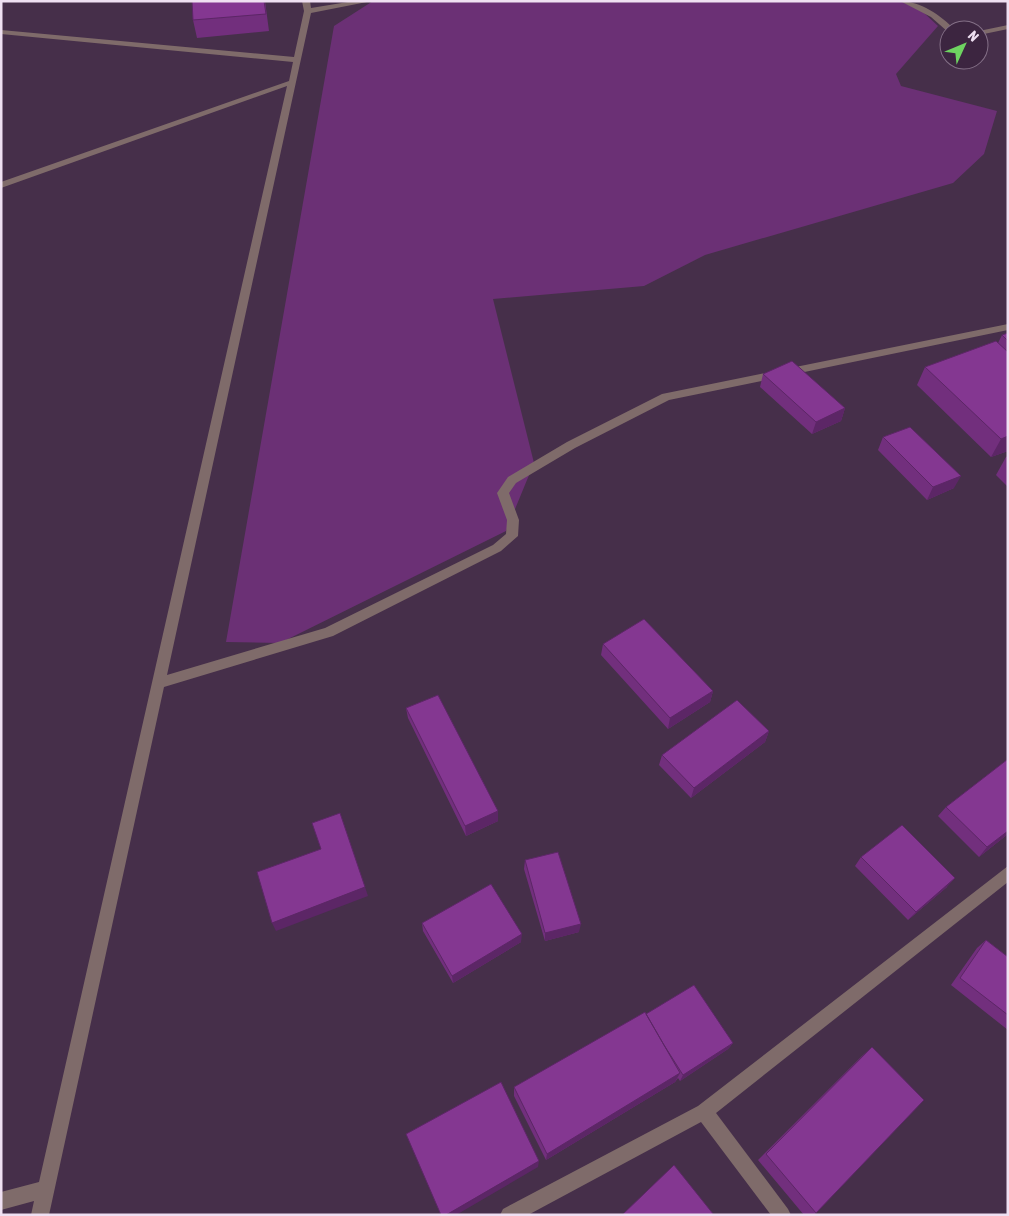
<svg xmlns="http://www.w3.org/2000/svg" width="1009" height="1216" viewBox="0 0 1009 1216" font-family="'Asap Condensed',sans-serif">
	<style>
		.green { fill: #6b3075 }
		.lines { fill: none; stroke-linecap: round; stroke-linejoin: round }
		.minor { fill: #7f6b6a; fill-rule: evenodd }
		.wall { fill: #722f7d }
		.shaded-wall { fill: #5c2666 }
		.building { fill: #843791; stroke: #5c2666 }
	</style>
	<rect width="100%" height="100%" fill="#462f4a"/>
	<path class="green" d="M373 1H900L922 11 938 26 896 74 901 86 997 111 984 154 953 183 705 255 644 286 493 299 534 463 506 531 280 643 226 642 334 26Z"/>
	<g class="lines">
		<path class="minor" d="M302 1H310L311 8 354 1H372L311 13 167 675 325 628 493 545 506 534 507 520 497 493 508 477 567 442 662 394 1008 324V330L669 400 575 448 516 483 509 493 519 520 518 536 501 551 333 636 164 687 49 1215H31L34 1201 1 1210V1192L39 1182 287 86 1 188V182L289 81 293 62 1 34V30L294 57 304 11Z
			M900 1C920 1 941 15 955 30L948 32 931 17Z
			M1008 25V29L979 35V31Z
			M1008 866V882L716 1113 788 1209 791 1215H771L701 1122 528 1215H500L503 1209 698 1106Z"/>
	</g>
	<path class="wall" d="M265 1 269 31 197 38 193 20Z
		M1008 333V451L991 457 917 385 925 367 998 343 1002 335Z
		M763 374 845 408 841 421 812 434 760 387Z
		M883 437 954 488 927 500 878 450Z
		M1008 456V487L996 475 1006 457Z
		M603 644 713 691 710 702 668 729 601 655Z
		M406 708 498 821 466 836 408 718Z
		M769 731 765 742 691 798 659 765 662 755Z
		M1008 759V834L979 857 938 816 946 807Z
		M861 857 947 887 908 920 855 866Z
		M525 860 579 932 545 941 524 869Z
		M422 923 521 942 453 983 423 931Z
		M986 940 1008 957V1030L951 985 977 948Z
		M646 1014 733 1043 728 1049 680 1081 678 1078 675 1082 546 1160 514 1096V1087Z
		M872 1047 816 1213 814 1215H804L758 1160 862 1056Z"/>
	<path class="shaded-wall" d="M845 408 841 421 812 434 816 422Z
		M1008 436V451L991 457 1001 439Z
		M961 476 954 488 927 500 933 487Z
		M713 691 710 702 668 729 670 718Z
		M769 731 765 742 691 798 694 788Z
		M498 811V821L466 836 465 826Z
		M1008 831V834L979 857 987 847Z
		M955 878 947 887 908 920 916 912Z
		M365 887 368 896 276 931 272 923Z
		M581 924 579 932 545 941V933Z
		M522 934 521 942 453 983 452 976Z
		M733 1043 728 1049 680 1081 683 1075Z
		M680 1073 675 1082 546 1160 547 1154Z
		M539 1161 538 1167 456 1215H446Z"/>
	<path class="building" d="M192 1H264L266 14 193 20Z
		M1008 333V341L1002 335Z
		M996 341 1008 352V436L1001 439 925 367Z
		M792 361 845 408 816 422 763 374Z
		M910 427 961 476 933 487 883 437Z
		M644 619 713 691 670 718 603 644Z
		M438 695 498 811 465 826 406 708Z
		M737 700 769 731 694 788 662 755Z
		M1008 759V831L987 847 946 807Z
		M340 813 365 887 272 923 257 872 321 849 312 823Z
		M902 825 955 878 916 912 861 857Z
		M558 852 581 924 545 933 525 860Z
		M491 884 522 934 452 976 422 923Z
		M986 940 1008 957V1015L960 978Z
		M694 985 733 1043 683 1075 664 1045 646 1014Z
		M645 1012 680 1073 547 1154 514 1087Z
		M872 1047 924 1100 816 1213 766 1154Z
		M501 1082 539 1161 446 1215H441L406 1134Z
		M674 1165 714 1215H622Z"/>
	<rect width="1009" height="1216" fill="none" stroke="#efe0f2" stroke-width="5"/>
	<g transform="translate(964 45) rotate(46)"><circle r="24" fill="#3c2540" stroke="#847087"/>
	<path d="M0-4L9 19L0 12L-9 19Z" fill="#6ed361"/>
	<text y="-8" font-size="14" font-weight="bold" text-anchor="middle" fill="#efe0f2">N</text>
	</g>
</svg>
